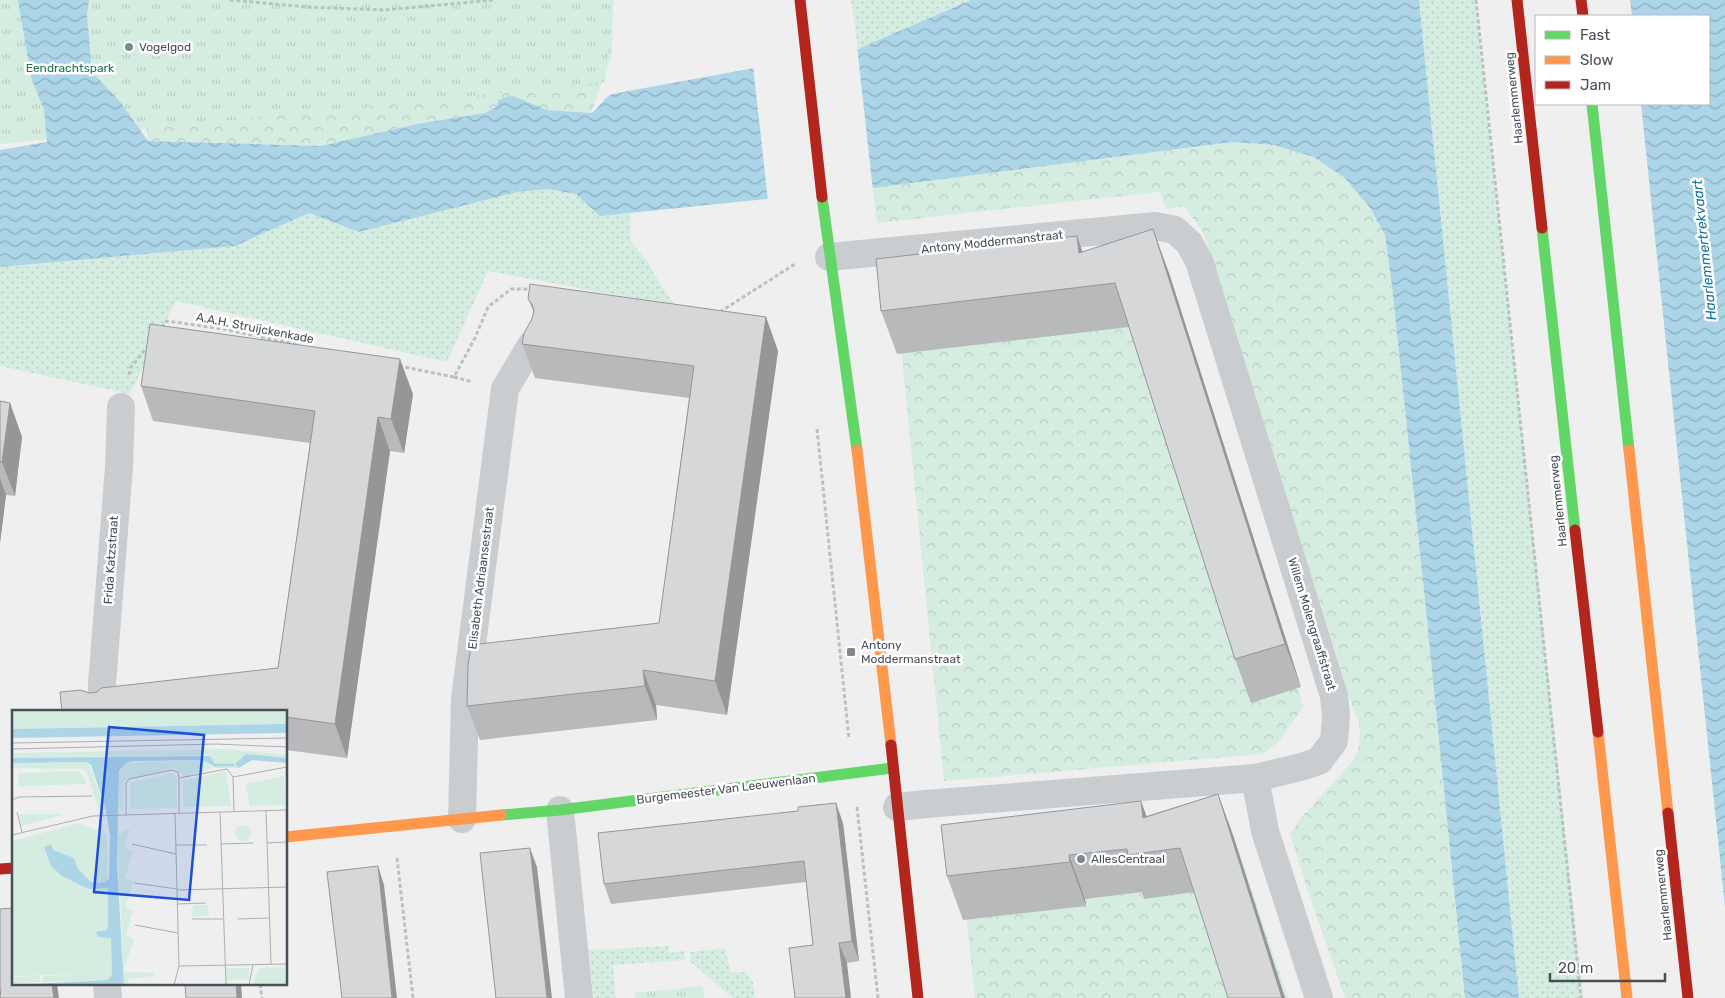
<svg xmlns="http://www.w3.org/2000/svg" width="1725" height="998" viewBox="0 0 1725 998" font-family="Rubik,sans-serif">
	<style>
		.grass { fill: url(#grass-dots) }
		.forest { fill: url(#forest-crowns) }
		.park { fill: url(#park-tufts) }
		.water { fill: url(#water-waves) }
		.pier { fill: #efefef }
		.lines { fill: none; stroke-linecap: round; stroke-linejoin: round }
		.path { stroke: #b8c3c1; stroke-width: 3; stroke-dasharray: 4 2.5; stroke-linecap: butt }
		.street { stroke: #cacdd0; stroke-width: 28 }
		.fast { stroke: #63d668; stroke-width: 11 }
		.slow { stroke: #ff974d; stroke-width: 11 }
		.jam { stroke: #b3261e; stroke-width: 11 }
		.wall { fill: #b8b9bb }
		.shaded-wall { fill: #969698 }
		.building { fill: #d6d7d9; stroke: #969698 }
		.poi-dot { fill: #82878e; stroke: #fff; stroke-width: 2 }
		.labels { text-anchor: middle; stroke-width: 5; stroke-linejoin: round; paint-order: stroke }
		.poi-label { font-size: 12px; fill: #474f5a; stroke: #fff; text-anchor: start }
		.park-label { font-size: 12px; fill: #1d7553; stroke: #fff }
		.street-label { font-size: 12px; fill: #474f5a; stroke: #fff }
		.water-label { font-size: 14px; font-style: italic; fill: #16739d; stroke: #fff }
		.inset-river { fill: none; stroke: #acd5e8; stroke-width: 2.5 }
		.inset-road { fill: none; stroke: #acafb3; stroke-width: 1 }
		.view { fill: #1d4ed8; fill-opacity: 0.15; stroke: #1d4ed8; stroke-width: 2.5 }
		.inset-edge { fill: none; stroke: #474f5a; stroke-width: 2.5 }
	</style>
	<defs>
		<pattern id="grass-dots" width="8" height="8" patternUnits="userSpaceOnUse" patternTransform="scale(1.25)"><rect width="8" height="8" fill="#d5ede1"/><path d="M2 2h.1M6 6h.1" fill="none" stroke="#b8cdc3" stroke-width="1.8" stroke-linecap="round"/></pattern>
		<pattern id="forest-crowns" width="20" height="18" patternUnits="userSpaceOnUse" patternTransform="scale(1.25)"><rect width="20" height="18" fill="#d5ede1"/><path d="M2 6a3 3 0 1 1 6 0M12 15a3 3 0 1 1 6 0" fill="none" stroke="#b8cdc3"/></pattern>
		<pattern id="park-tufts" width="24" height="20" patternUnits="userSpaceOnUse" patternTransform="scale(1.25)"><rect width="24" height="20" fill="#d5ede1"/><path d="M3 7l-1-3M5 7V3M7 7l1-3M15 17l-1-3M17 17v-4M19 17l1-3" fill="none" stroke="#b8cdc3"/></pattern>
		<pattern id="water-waves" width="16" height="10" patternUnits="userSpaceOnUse" patternTransform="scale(1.25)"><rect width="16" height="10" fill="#acd5e8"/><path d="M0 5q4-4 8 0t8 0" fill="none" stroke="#8eafbf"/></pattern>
	</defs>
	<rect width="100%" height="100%" fill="#efefef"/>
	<path class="grass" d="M851 0H971L858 49Z
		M1419 0H1475L1583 998H1519Z
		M548 189 576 194 600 216 631 213V242L648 262 652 271 673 303 683 312 670 305 488 271 447 362 176 301 130 394 0 366V267L235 246 309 213 359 232 516 192Z
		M668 946 669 953 684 951 685 960 613 965 616 998H594L588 950Z
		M725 948 731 973 745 972 753 983 755 998H732L690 961V952Z"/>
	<path class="forest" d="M613 0 612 55 591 113 547 110 516 97 500 100 496 107 485 113 417 124 321 146 148 141 133 21Z
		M1232 142 1274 145 1314 157 1345 178 1371 209 1385 235 1392 286 1423 581 1465 998H1345L1306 886 1290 833 1301 818 1351 763 1358 751 1360 737 1359 723 1344 684V679L1203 232 1184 206 1166 209 1160 192 877 223 873 188Z
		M1161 268 1300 694 1303 707 1279 741 1263 754 944 781 896 296Z
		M1228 819 1288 998H975L959 847Z"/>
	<path class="park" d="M0 0H614L605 82 0 144Z
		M703 986 704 998H635L634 993Z"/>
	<path class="water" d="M18 0H89L87 15 92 72 121 103 148 141 321 146 417 124 485 113 496 107 499 100 509 96 516 97 547 110 591 113C600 108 603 98 612 94L858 49 971 0H1419L1519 998H1465L1423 581 1392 286 1385 235 1371 209 1345 178 1314 157 1274 145 1232 142 873 188 600 216 576 194 548 189 517 192 359 232 309 213 235 246 0 267V150L47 142 44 110 31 77Z
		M1630 0H1725V907L1641 104H1709V16H1632Z"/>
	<path class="pier" d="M857 46 873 191 768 201 753 66Z"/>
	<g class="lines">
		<path class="path" d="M230 0 308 7 385 10 493 0
			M1476 0 1581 998
			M720 312 795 264
			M162 328 167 321 223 329 300 345
			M399 366 454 377 475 338 488 307 511 289H534
			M129 375 131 367 149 345
			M454 377 473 382
			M817 429 849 739
			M857 807 878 998
			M397 858 413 998
			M260 984 262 998"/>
		<path class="street" d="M829 257 1155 226 1175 230 1189 243 1199 261 1334 696 1336 716 1334 741 1319 761 1301 767 1255 778 1265 831 1319 998
			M102 712V684L119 467 121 407
			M897 807 926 804 1255 778
			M560 810 579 998
			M462 819 465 699 505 389 531 345
			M107 984 108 998"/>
		<path class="fast" d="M1592 104 1629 450
			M822 197 857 450
			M1542 228 1575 530
			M501 815 560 810 892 768"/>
		<path class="slow" d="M857 450 891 745
			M1629 450 1668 813
			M1598 732 1627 998
			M286 837 501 815"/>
		<path class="jam" d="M800 0 822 197
			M1517 0 1542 228
			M1581 0 1583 16
			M1575 530 1598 732
			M891 745 918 998
			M1668 813 1688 998
			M0 869 14 868"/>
	</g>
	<path class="wall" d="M1077 236 1082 251 1169 273 1301 687 1251 703 1235 659 1129 327 897 354 881 311Z
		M528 299 766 317 778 351 727 715 656 705 657 720 480 740 467 706 659 623 689 398 535 378 522 344 534 313Z
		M141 386 413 394 404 453 390 451 347 758 286 750V712L90 693 278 668 310 443 153 421Z
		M0 401 10 403 22 437 15 496 6 495 0 543Z
		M1218 794 1234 838 1194 892 1144 899 1142 892 1085 899 1086 906 963 920 947 876 1141 801 1146 816Z
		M843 823 859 961 847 963 813 945 806 882 611 904 604 884Z"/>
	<path class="shaded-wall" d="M1153 229 1169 273 1301 687 1285 644Z
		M1077 236 1092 280 1079 253Z
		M766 317 778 351 727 715 715 681Z
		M400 359 413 394 404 453 391 419Z
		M10 403 22 437 15 496 2 462Z
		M378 417 390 451 347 758 335 724Z
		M0 478 6 495 0 543Z
		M643 670 656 705 657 720 645 686Z
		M1218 794 1234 838 1285 998H1282Z
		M1141 801 1157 845 1143 818Z
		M836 803 843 823 859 961 852 941Z
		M530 848 537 867 552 998H547Z
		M1069 855 1085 899 1086 906 1070 862Z
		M378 866 384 885 397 998H392Z
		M839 943 847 963 851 998H846Z
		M52 984H57L59 998H54Z
		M236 984H241L242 998H237Z"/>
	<path class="building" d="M1153 229 1285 644 1235 659 1115 283 881 311 876 259 1077 236 1079 253Z
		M530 284 766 317 715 681 643 670 645 686 467 706 468 666 471 645 659 623 694 366 522 344 524 333 532 319 534 311 532 304 528 299Z
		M150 324 400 359 391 419 378 417 335 724 286 717V712H62L60 692 80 690 90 693 97 692 101 688 278 668 315 411 141 386Z
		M0 401 10 403 2 462H0Z
		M1218 794 1282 998H1228L1180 848 1128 855 1127 849 1069 855 1070 862 947 876 941 825 1141 801 1143 818Z
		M836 803 852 941 839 943 846 998H795L789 948 813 945 804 861 604 884 598 833 798 811V807Z
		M530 848 547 998H496L480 853Z
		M378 866 392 998H342L327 872Z
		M14 908V984H52L54 998H0L1 989H0V909Z
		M185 984H236L237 998H186Z"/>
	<g class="poi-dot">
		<circle cx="129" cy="47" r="5"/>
		<rect x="846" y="647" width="10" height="10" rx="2.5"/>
		<circle cx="1081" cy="859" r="5"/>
	</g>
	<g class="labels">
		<g class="poi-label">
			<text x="139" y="51">Vogelgod</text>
			<text x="861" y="649">Antony<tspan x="861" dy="14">Moddermanstraat</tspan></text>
			<text x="1091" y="863">AllesCentraal</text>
		</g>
		<g class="park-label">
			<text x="70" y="72">Eendrachtspark</text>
		</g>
		<g class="street-label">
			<text transform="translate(1514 98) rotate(-96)" y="4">Haarlemmerweg</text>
			<text transform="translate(992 242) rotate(-6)" y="4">Antony Moddermanstraat</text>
			<text transform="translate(255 328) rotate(11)" y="4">A.A.H. Struijckenkade</text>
			<text transform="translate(1558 501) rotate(-96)" y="4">Haarlemmerweg</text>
			<text transform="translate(111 560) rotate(-86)" y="4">Frida Katzstraat</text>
			<text transform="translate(481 578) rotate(-83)" y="4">Elisabeth Adriaansestraat</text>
			<text transform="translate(1312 624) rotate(73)" y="4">Willem Molengraaffstraat</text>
			<text transform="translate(726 789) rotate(-7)" y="4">Burgemeester Van Leeuwenlaan</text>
			<text transform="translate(1663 895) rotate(-96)" y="4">Haarlemmerweg</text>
		</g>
		<g class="water-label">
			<text transform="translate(1704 250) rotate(-96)" y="5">Haarlemmertrekvaart</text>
		</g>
	</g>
	<g transform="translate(12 710)">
		<rect width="275" height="275" fill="#efefef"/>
		<path d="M213 39 275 45V48L234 44 223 54 227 58H205L195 45 0 48V43ZM76 52 94 100 87 101 75 63 70 59 0 58V53ZM118 119 112 137 121 142 113 167 121 172 113 197 121 201 114 225 122 230 112 258 105 131 108 123ZM181 195H196L197 206 180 207ZM273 257V275H240L247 258ZM112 263 126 262 143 263V266L116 269V275H112ZM28 266V272L0 273V267Z" fill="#d5ede1"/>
		<path d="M190 50 202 58 172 66 163 58 112 70 111 100H108L106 65 114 53ZM68 61 75 74 6 76 7 63ZM214 61 219 96 171 97V71ZM161 63 165 67V98L118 99V73ZM272 66 273 95 238 96 233 74ZM7 104H53L9 116ZM223 123a8 8 0 1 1 16 0a8 8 0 1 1-16 0ZM214 258H237V269L214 270ZM100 264 97 270 31 272V266Z" fill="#d5ede1"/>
		<path d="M0 0H275V14L0 19ZM67 113 95 125 96 182 103 264 0 266V131Z" fill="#d5ede1"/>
		<path d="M55 202a8 8 0 1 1 16 0a8 8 0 1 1-16 0Z" fill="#d5ede1"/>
		<path d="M275 14V23L0 28V19ZM234 44 275 48V53L240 50 227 58 223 54ZM198 46 205 58 190 50 121 51 114 53 107 61 105 154 112 275H0L96 270 100 264 99 228 86 227 84 222 95 220 96 217V178L76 179 50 166 39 156 32 137 39 134 41 140 62 148 66 159 79 172 90 173 97 169 98 126 94 100 79 55 75 52 0 53V48Z" fill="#acd5e8"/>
		<path class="inset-river" d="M202 55H222"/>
		<path class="inset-road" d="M0 33 275 28M0 39 204 34 275 37M221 67 222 101M0 90 7 87 80 86M254 100 259 254M5 102 10 122M208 102 214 275M167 103V68M114 105V73L117 69 160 60 166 62 167 68 215 59 221 67 275 57M0 125 81 106 275 100M255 133 275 132M120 134 164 144M209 134 241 133M164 135H195M122 173 165 179M165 180 275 177M165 194 194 193M180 209H211M226 209 257 208M123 215 166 223M167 256 275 254M162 275 167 256 163 103M237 275 241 255"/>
		<path class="view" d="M97 17 192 25 177 190 82 182Z"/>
		<rect width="275" height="275" class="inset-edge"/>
	</g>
	<rect x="1535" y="15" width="175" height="90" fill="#ffffff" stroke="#b5b9bd"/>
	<rect x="1545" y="31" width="25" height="8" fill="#63d668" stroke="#b5b9bd"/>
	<text x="1580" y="40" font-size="15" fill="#474f5a">Fast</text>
	<rect x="1545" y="56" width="25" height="8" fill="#ff974d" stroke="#b5b9bd"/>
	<text x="1580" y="65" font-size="15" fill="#474f5a">Slow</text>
	<rect x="1545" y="81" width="25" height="8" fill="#b3261e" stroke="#b5b9bd"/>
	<text x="1580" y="90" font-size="15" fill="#474f5a">Jam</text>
	<path d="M1550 973v8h115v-8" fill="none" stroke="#474f5a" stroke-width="2.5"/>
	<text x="1558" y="973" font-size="15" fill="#474f5a" stroke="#ffffff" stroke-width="4" paint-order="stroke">20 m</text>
</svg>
